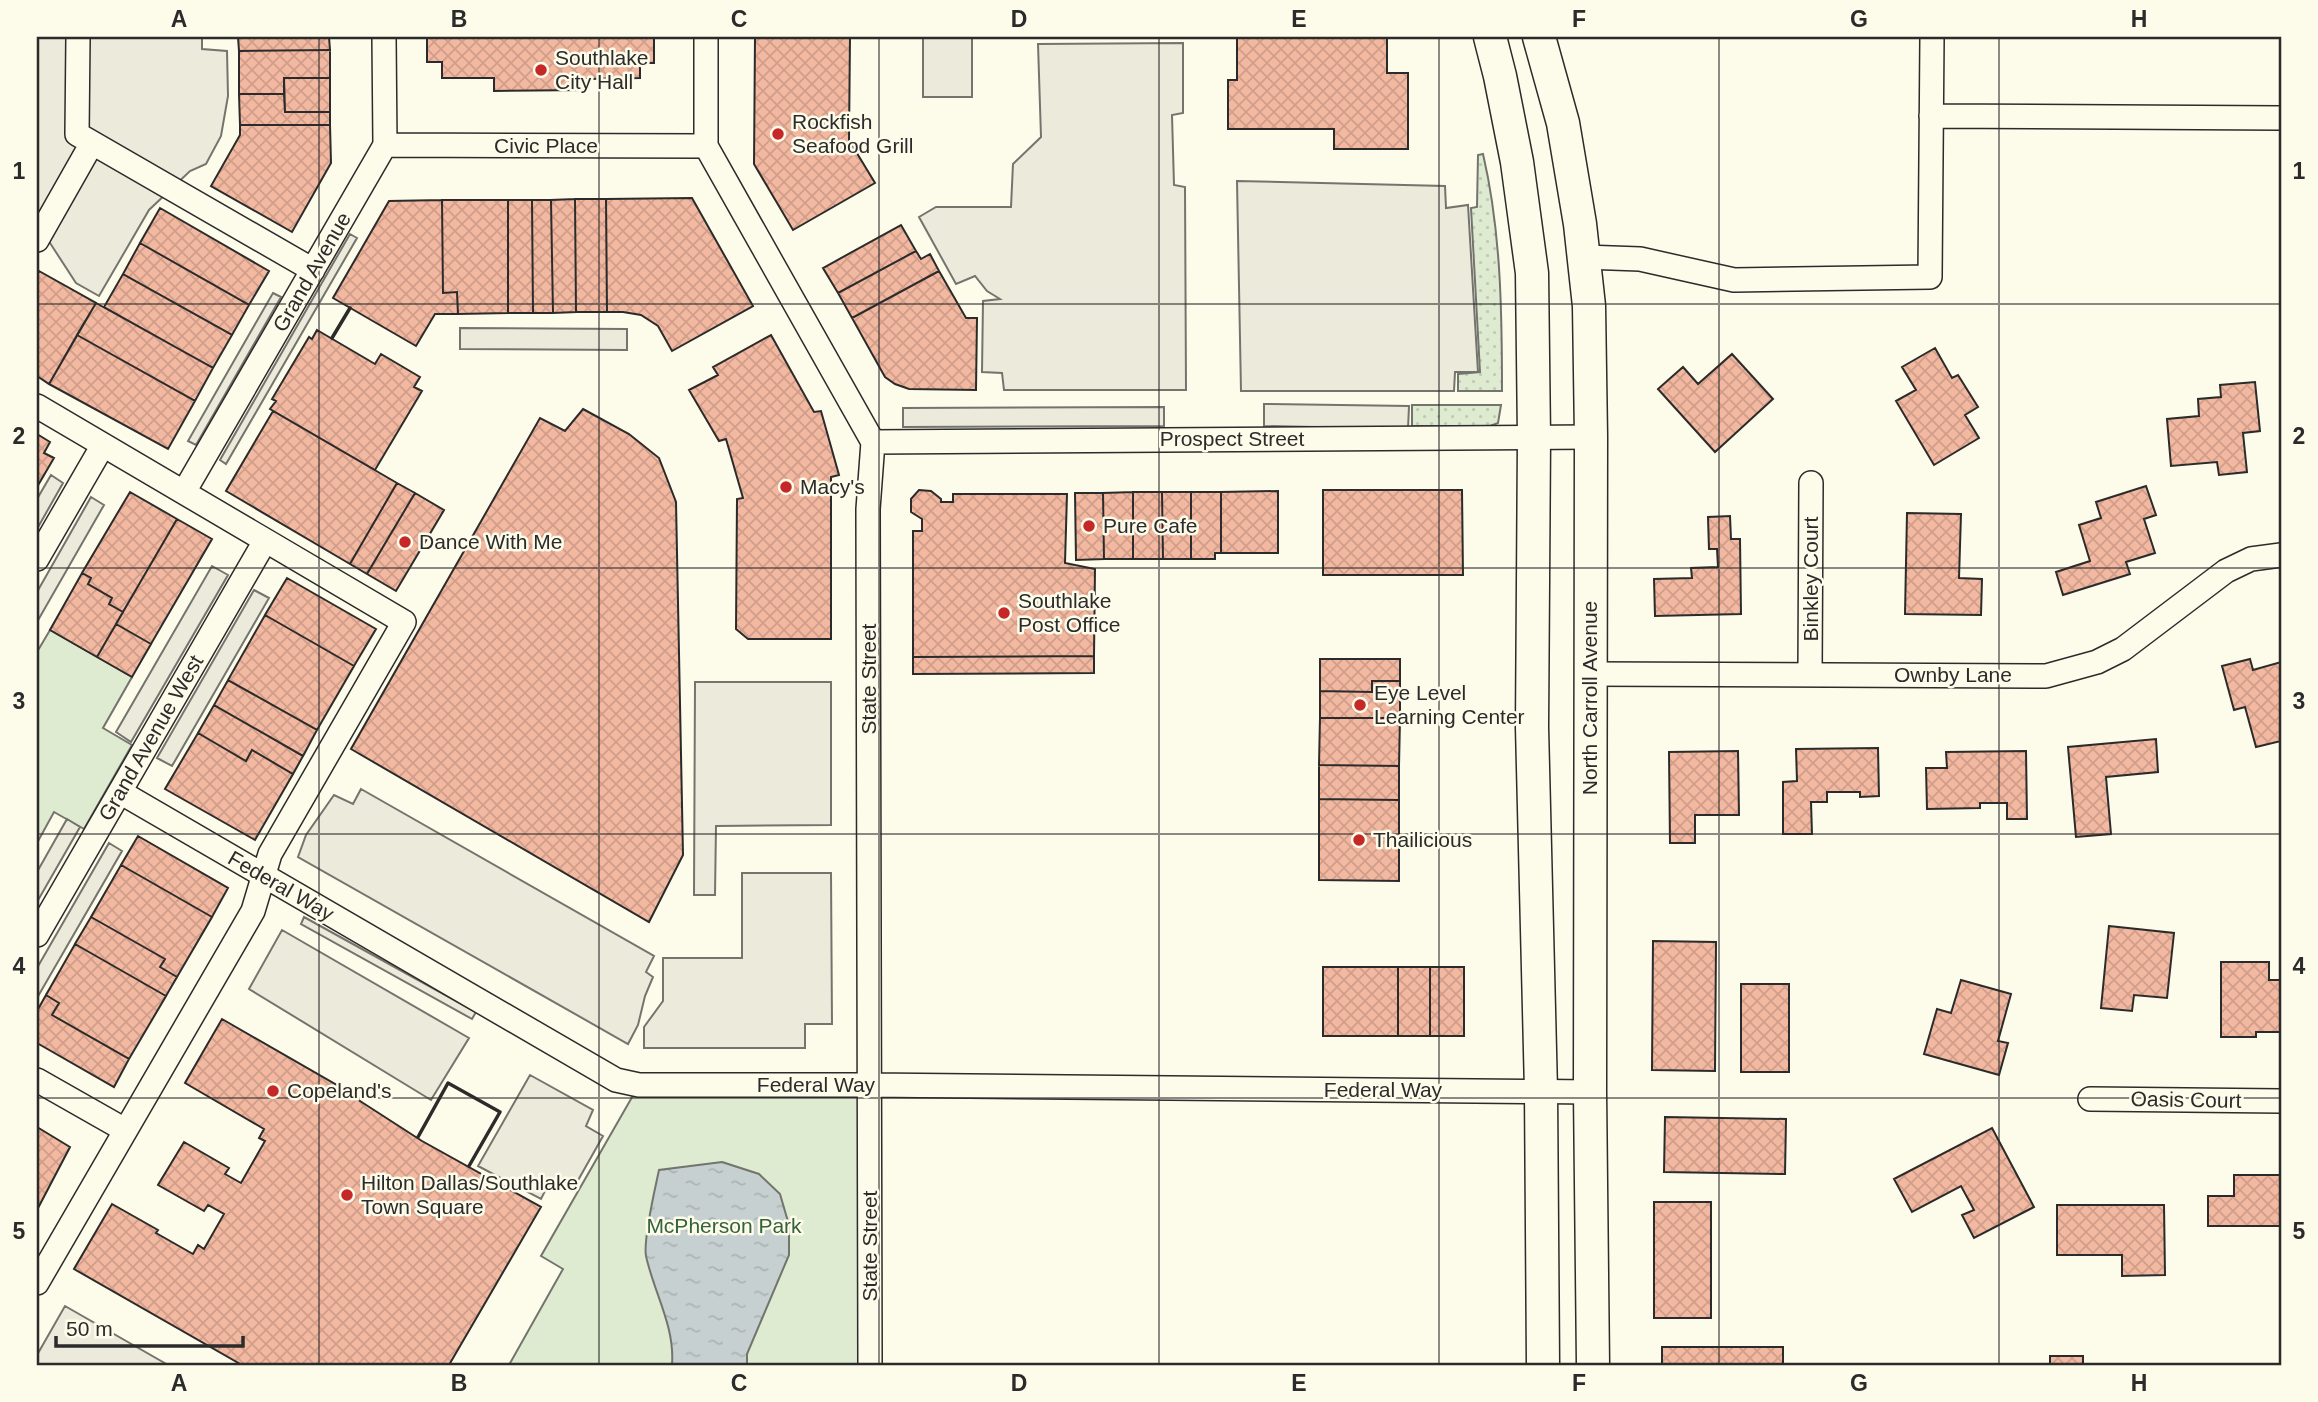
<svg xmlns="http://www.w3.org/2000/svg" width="2318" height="1402" viewBox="0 0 2318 1402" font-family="Arial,sans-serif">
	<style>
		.grass { fill: url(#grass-dots); stroke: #74746e; stroke-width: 2 }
		.green { fill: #deebd1; stroke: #74746e; stroke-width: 2 }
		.parking { fill: #eceadb; stroke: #74746e; stroke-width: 2 }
		.water { fill: url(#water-ripples); stroke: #74746e; stroke-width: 2 }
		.building { fill: url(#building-cross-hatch); stroke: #2b2b2b; stroke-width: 2 }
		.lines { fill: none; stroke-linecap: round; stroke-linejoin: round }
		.minor-casing { stroke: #2b2b2b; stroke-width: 26 }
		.secondary-casing { stroke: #2b2b2b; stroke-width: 35 }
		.minor { stroke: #fdfbea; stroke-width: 23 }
		.secondary { stroke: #fdfbea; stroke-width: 32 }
		.wall { stroke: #2b2b2b; stroke-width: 3.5 }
		.grid { fill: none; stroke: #2b2b2b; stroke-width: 2; stroke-opacity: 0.55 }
		.poi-dot { fill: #c62828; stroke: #fdfbea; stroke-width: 2.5 }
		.labels { text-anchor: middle; stroke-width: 5; stroke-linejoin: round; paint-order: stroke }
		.poi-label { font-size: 21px; fill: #2b2b2b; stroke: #fdfbea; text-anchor: start }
		.street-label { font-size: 21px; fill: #2b2b2b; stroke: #fdfbea }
		.park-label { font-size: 21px; fill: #34623c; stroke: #fdfbea }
		.neatline { fill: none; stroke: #2b2b2b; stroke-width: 2.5 }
		.grid-label { font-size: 23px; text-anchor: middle; font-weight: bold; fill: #2b2b2b }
	</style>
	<defs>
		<pattern id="grass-dots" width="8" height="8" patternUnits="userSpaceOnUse" patternTransform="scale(1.75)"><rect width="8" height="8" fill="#deebd1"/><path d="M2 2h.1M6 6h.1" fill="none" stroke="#bfcab4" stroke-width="1.8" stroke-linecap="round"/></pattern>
		<pattern id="water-ripples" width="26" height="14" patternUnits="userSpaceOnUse" patternTransform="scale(1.75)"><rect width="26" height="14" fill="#c7d0d0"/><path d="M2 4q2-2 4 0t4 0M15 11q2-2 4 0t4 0" fill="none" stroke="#abb3b3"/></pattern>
		<pattern id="building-cross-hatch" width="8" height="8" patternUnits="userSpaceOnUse" patternTransform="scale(1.75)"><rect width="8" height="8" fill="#f2b8a0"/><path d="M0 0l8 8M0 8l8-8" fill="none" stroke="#d09e8a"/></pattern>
	</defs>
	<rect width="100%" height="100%" fill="#fdfbea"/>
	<path class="grass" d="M1483 154C1501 231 1502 312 1502 391H1458V374L1480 372 1471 208 1477 207 1478 155Z
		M1412 405H1501L1498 423 1490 426H1412Z"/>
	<path class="green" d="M50 630 132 677 103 728 132 745 84 829 54 812 37 843V652Z
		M639 1085H870V1365H509L563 1269 541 1256Z"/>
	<path class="parking" d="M37 37H202V49L227 51 228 96 221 136 206 164 190 171 149 210 99 296 76 283 50 243 37 239Z
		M923 37H972V97H923Z
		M1183 43V113L1172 115 1174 185 1185 187 1186 390H1004L1002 373 982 372 983 301 1000 299 987 291 975 276 956 284 919 217 936 207H1011L1013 164 1041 137 1038 44Z
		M1237 181 1445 186 1446 208 1468 205 1478 372H1455L1454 391H1241Z
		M350 234 357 238 226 464 220 460Z
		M273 293 281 297 196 445 188 441Z
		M460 328 627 329V350L460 349Z
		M1264 404 1409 406 1408 429 1264 426Z
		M1164 407V426L903 427V408Z
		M51 475 63 483 37 529V499Z
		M91 497 104 505 37 622V592Z
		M212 566 228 575 131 742 116 732Z
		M254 590 269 598 172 766 157 758Z
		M695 682H831V825L716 826 715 895H694Z
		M361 789 654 956 646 972 653 977 645 996 638 1025 628 1044 298 857 306 835 334 795 353 804Z
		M67 819 80 827 37 902V872Z
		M109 843 122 851 37 998V968Z
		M742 873H831L832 1024H805V1048H644V1027L663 1001V958H742Z
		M304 917 476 1012 472 1019 301 924Z
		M282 930 469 1038 431 1100 249 989Z
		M530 1075 593 1110 586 1126 603 1136 572 1191 550 1181 541 1199 478 1166Z
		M65 1306 168 1365H37V1355Z"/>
	<path class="water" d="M722 1162 759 1174 780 1194 789 1225V1255L747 1354V1365H672C675 1326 654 1293 646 1256 643 1239 655 1189 659 1170Z"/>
	<path class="building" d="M238 37H329L330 50 239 51Z
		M427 37H654V63H640V78L587 79V90L494 91V78H442V62H427Z
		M755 37H850L849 140 875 183 793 230 754 164Z
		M1237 37H1387V73H1408V149H1334V129H1228V80H1237Z
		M330 50V78H284V94H239V51Z
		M284 78H330V112H285Z
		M239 94H284L285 112H330V125H240Z
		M240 125H330L331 163 292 232 211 186 240 135Z
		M692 198 753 306 672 351 658 326 641 315 623 312H607L606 199Z
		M575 199 576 312 553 313 551 200Z
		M575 199H606L607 312H576Z
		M442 200H508V313L458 314 457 292 443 293Z
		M442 200 443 293 457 292 458 314H435L416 346 333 298 389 201Z
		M508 200H532L533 313H508Z
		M532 200H551L553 313H533Z
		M160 208 269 271 249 305 140 243Z
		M901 225 916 251 838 293 823 268Z
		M140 243 249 305 232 335 123 274Z
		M916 251 921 259 930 254 939 271 852 318 838 293Z
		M39 271 96 303 49 384 37 376V276Z
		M939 271 966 318H977L976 390 909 389 895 384 885 377 852 318Z
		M123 274 232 335 213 368 104 307Z
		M96 303 213 368 195 401 77 335Z
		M317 330 375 364 381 354 420 377 414 387 422 391 375 470 270 409 276 401 272 399 309 337 312 339Z
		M77 335 195 401 168 449 49 384Z
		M771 335 814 412 821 411 839 475 831 477V639H748L736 629 737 499 743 498 726 439 719 441 689 390 718 375 713 367Z
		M1935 348 1952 378 1958 375 1978 407 1965 415 1979 438 1934 465 1896 401 1916 390 1902 367Z
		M1732 354 1773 399 1715 452 1658 389 1683 367 1698 384Z
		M2255 382 2260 431 2243 433 2247 472 2219 475 2217 462 2171 466 2167 419 2199 416 2198 399 2221 397 2220 385Z
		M583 409 629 434 659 458 676 502 683 855 649 922 351 749 540 418 565 431Z
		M273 411 397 483 350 564 226 491Z
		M37 434 50 442 44 453 54 458 37 487Z
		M397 483 415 493 367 574 350 564Z
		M2146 486 2156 515 2144 519 2155 553 2126 562 2130 574 2063 595 2056 572 2090 561 2079 525 2101 518 2096 502Z
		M919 490 931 491 941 499V502H953V494H1067L1065 563 1095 569 1094 656 913 657V531H922V519L911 512V499Z
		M1323 490H1462L1463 575H1323Z
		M1278 491V553H1221V492Z
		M130 492 177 519 123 612 109 604 112 598 88 584 91 578 82 573Z
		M1133 492H1162L1163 559H1133Z
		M1133 492V559H1104L1103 493Z
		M1162 492H1191V559H1163Z
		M1191 492H1221V553H1215V559H1191Z
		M415 493 444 510 396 591 367 574Z
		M1075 493H1103L1104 559 1076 560Z
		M1907 513 1961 514 1959 578 1982 579 1981 615 1905 614Z
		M1730 516 1731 539H1740L1741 614 1655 616 1654 579 1692 578 1691 568 1718 567 1717 549H1709L1708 517Z
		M177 519 212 539 151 644 116 624Z
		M82 573 91 578 88 584 112 598 109 604 123 612 97 657 50 630Z
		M287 578 376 629 354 666 265 615Z
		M265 615 354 666 317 730 228 680Z
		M116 624 151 644 132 677 97 657Z
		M1094 656V673L913 674V657Z
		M1320 659H1400V681H1372V692L1320 691Z
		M2250 659 2253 670 2281 662V741L2256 747 2245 707 2234 710 2222 666Z
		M228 680 317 730 303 756 214 705Z
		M1372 681H1400V718H1320V691L1372 692Z
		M214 705 303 756 293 774 252 750 246 761 198 733Z
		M1320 718H1400L1399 766 1319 765Z
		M198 733 246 761 252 750 293 774 255 840 165 789Z
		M2156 739 2158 772 2106 777 2111 834 2076 837 2068 747Z
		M1878 748 1879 796 1860 797V792H1827V802H1811L1812 834H1783V782L1797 781 1796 749Z
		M1738 751 1739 815H1695V843H1670L1669 752Z
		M2026 751 2027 819H2007V803H1980V808L1927 809 1926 768H1947L1946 752Z
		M1319 765 1399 766V800L1319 799Z
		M1319 799 1399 800V881L1319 880Z
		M138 836 228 888 212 917 121 865Z
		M121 865 212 917 177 977 160 967 165 959 91 917Z
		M91 917 165 959 160 967 177 977 166 996 75 944Z
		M2109 926 2174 933 2167 998 2134 995 2132 1011 2101 1008Z
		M1653 941 1716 942 1715 1071 1652 1070Z
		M75 944 166 996 129 1059 52 1015 59 1003 46 995Z
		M2221 962H2269V980H2281V1032H2256V1037H2221Z
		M1323 967H1398V1036H1323Z
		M1398 967H1430V1036H1398Z
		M1430 967H1464V1036H1430Z
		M1961 980 2011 994 1998 1041 2008 1043 1999 1075 1924 1054 1937 1009 1951 1013Z
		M1741 984H1789V1072H1741Z
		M46 995 59 1003 52 1015 129 1059 114 1087 37 1043V1011Z
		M222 1019 361 1099 360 1101 422 1141 541 1207 449 1365H242L74 1269 112 1204 158 1230 156 1233 193 1254 198 1245 204 1249 224 1214 208 1205 204 1211 158 1185 184 1142 229 1168 225 1174 241 1183 265 1141 259 1138 264 1129 185 1083Z
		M1665 1117 1786 1119 1785 1174 1664 1172Z
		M37 1127 70 1147 37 1210Z
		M1992 1128 2034 1207 1974 1238 1962 1215 1974 1210 1961 1186 1912 1212 1894 1179Z
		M2234 1175H2281V1226H2208V1196H2234Z
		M1654 1202H1711V1318H1654Z
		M2057 1205H2164L2165 1275 2122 1276V1255H2057Z
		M1662 1347H1783V1365H1662Z
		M2050 1356H2083V1365H2050Z"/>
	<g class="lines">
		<g class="minor-casing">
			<path id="minor" d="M78 37 77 134 313 270
				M706 37V146L873 442 868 509 870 1365
				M1931 116 2281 118
				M385 145 706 146
				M37 240 92 143
				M1584 257 1640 259 1734 280 1930 277 1932 37
				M37 406 404 622 270 854 253 911 37 1283
				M873 442 1591 437
				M184 492 385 145 384 37
				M37 559 103 445
				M1590 674 2046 676 2097 662 2123 649 2226 571 2251 559 2281 555
				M1810 675 1811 483
				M120 792 616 1080 639 1085H870L1590 1092
				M37 935 265 541
				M37 1080 125 1130
				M2090 1099 2281 1101"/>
		</g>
		<g class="secondary-casing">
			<path id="secondary" d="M1490 37 1500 76 1517 162 1532 273 1534 438 1532 727 1541 1091 1543 1365
				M1539 37 1563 123 1580 224 1589 306 1591 437 1590 1092 1593 1365"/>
		</g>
		<use href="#minor" class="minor"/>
		<use href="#secondary" class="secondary"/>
		<path class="wall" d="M332 338 350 308
			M418 1137 448 1083 500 1112 469 1166"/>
	</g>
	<path class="grid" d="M319 37V1365M599 37V1365M879 37V1365M1159 37V1365M1439 37V1365M1719 37V1365M1999 37V1365M37 304H2281M37 568H2281M37 834H2281M37 1098H2281"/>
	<g class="poi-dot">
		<circle cx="541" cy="70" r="7"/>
		<circle cx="778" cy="134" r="7"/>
		<circle cx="786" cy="487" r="7"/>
		<circle cx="1089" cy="526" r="7"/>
		<circle cx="405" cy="542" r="7"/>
		<circle cx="1004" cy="613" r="7"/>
		<circle cx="1360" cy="705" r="7"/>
		<circle cx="1359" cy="840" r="7"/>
		<circle cx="273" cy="1091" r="7"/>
		<circle cx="347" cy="1195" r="7"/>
	</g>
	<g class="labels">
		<g class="poi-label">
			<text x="555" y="65">Southlake<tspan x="555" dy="24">City Hall</tspan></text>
			<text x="792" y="129">Rockfish<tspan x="792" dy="24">Seafood Grill</tspan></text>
			<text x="800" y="494">Macy's</text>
			<text x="1103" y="533">Pure Cafe</text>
			<text x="419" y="549">Dance With Me</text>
			<text x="1018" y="608">Southlake<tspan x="1018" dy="24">Post Office</tspan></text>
			<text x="1374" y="700">Eye Level<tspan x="1374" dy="24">Learning Center</tspan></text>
			<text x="1373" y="847">Thailicious</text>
			<text x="287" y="1098">Copeland's</text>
			<text x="361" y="1190">Hilton Dallas/Southlake<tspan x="361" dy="24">Town Square</tspan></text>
		</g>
		<g class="street-label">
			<text x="546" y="153">Civic Place</text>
			<text transform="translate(312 272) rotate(-60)" y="7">Grand Avenue</text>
			<text x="1232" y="446">Prospect Street</text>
			<text transform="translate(1811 579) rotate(-90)" y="7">Binkley Court</text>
			<text x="1953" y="682">Ownby Lane</text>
			<text transform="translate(869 679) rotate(-90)" y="7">State Street</text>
			<text transform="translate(1590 698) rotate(-90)" y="7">North Carroll Avenue</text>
			<text transform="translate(151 738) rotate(-60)" y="7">Grand Avenue West</text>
			<text transform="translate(281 886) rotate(30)" y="7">Federal Way</text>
			<text x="816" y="1092">Federal Way</text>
			<text x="1383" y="1097">Federal Way</text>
			<text transform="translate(2186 1100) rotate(1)" y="7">Oasis Court</text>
			<text transform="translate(870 1246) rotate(-90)" y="7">State Street</text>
		</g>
		<g class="park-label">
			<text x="724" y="1233">McPherson Park</text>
		</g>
	</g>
	<rect width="2318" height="1402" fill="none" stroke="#fdfbea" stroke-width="77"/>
	<path d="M56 1336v10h187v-10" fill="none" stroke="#2b2b2b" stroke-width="3.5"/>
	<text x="66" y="1336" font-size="21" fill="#2b2b2b" stroke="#fdfbea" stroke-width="5" paint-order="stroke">50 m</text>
	<rect x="38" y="38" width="2242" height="1326" class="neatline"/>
	<g class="grid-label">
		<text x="179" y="27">A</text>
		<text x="459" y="27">B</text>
		<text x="739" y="27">C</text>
		<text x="1019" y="27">D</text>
		<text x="1299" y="27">E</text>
		<text x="1579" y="27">F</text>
		<text x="1859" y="27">G</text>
		<text x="2139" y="27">H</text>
		<text x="19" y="179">1</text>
		<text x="2299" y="179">1</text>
		<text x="19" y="444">2</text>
		<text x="2299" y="444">2</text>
		<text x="19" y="709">3</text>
		<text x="2299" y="709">3</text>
		<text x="19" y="974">4</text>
		<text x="2299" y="974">4</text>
		<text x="19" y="1239">5</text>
		<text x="2299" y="1239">5</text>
		<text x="179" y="1391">A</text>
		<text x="459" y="1391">B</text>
		<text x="739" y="1391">C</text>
		<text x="1019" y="1391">D</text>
		<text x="1299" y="1391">E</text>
		<text x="1579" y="1391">F</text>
		<text x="1859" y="1391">G</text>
		<text x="2139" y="1391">H</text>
	</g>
</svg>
